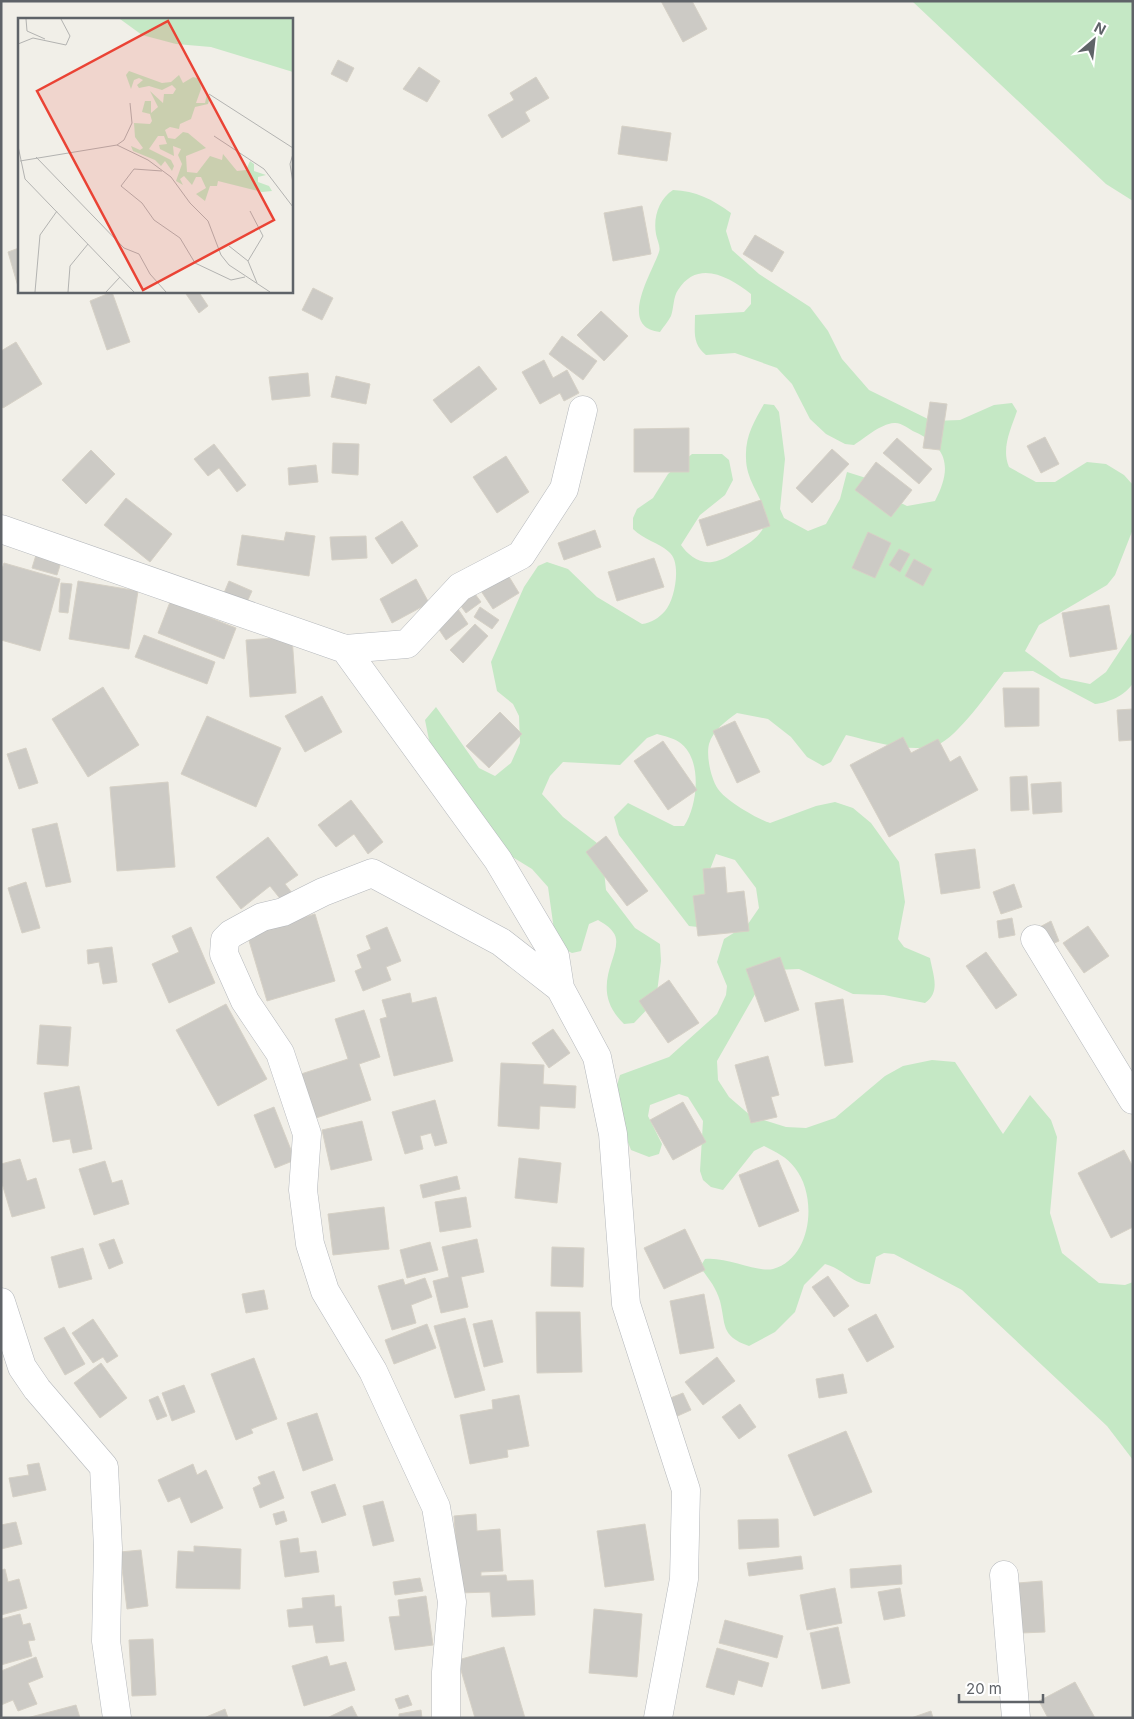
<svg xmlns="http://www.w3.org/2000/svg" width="1134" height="1719" viewBox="0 0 1134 1719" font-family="Inter,sans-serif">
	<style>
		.green { fill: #c5e8c5 }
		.building { fill: #cccac5; stroke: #d6d1c6 }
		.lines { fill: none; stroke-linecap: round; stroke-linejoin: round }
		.street-casing { stroke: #b5b8bc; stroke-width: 29 }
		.street { stroke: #fff; stroke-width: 28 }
		.inset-road { fill: none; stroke: #b3b3b1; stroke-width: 1 }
		.view { fill: #ea4335; fill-opacity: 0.15; stroke: #ea4335; stroke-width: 2.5 }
		.inset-edge { fill: none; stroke: #5f6368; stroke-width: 2.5 }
	</style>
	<rect width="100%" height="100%" fill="#f1efe8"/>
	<path class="green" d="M912 1H1133V201L1106 184Z
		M673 190C696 191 712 199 731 213L726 231 732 250 759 274 810 307 828 331 842 359 869 390 932 421 960 420 994 405 1012 403 1017 411C1011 429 1001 448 1009 467L1036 482H1055L1087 462 1106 464 1124 475 1133 485V529L1115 575 1107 585 1039 625 1025 651 1061 678 1090 684 1106 672 1133 631V683C1126 695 1108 703 1095 704L1033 671 1004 672C990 690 957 738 937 745 913 754 871 741 846 735L831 762 823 766 807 757 791 737 768 719 737 713C726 721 713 730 709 744 706 756 711 779 718 789 725 800 757 819 770 823L816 806 835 802 853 808 871 823 899 862 905 902 898 939 904 947 930 958C933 975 941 992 925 1003L884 995 853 994 799 969 774 970 766 975 717 1061 718 1080 729 1097 751 1116 786 1127 806 1128 835 1118 885 1076 903 1066 932 1060 955 1062 1003 1134 1030 1095 1051 1120 1057 1137 1050 1213 1062 1253 1099 1283 1125 1285 1133 1282V1460L1107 1426 962 1290 894 1254 884 1253 876 1257 870 1284C853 1285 842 1268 825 1264L804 1285 795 1312 775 1332 749 1346C720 1336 726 1324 720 1301 716 1287 708 1278 700 1267L705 1259C725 1256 759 1273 773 1269 812 1258 818 1197 795 1168 787 1157 776 1152 764 1146L754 1151 723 1190 711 1187 703 1180 700 1171 703 1121 688 1097 679 1094 650 1105 648 1116 662 1144 659 1154 649 1157 631 1150 612 1102 620 1075 669 1057 717 1014 726 995 727 986 717 962 724 939 748 924 759 908 756 888 735 860 716 854 709 872 704 920 698 927 689 926 619 835 614 817 628 803 674 826H684C698 805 703 758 679 742 673 738 664 736 657 734L647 738 620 765 563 762 550 776 542 794 563 817 597 843 603 861 606 890 635 928 660 944 661 961 656 1000 634 1023 624 1024C584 985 628 951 613 932 610 927 603 923 598 920L589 924 581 951 572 953 564 949 554 930 548 887 532 869 506 853 431 750 425 720 436 707 479 768 495 776 511 763 520 743 519 716 513 704 497 691 491 662 524 587 538 566 547 562 568 569 597 597 642 624C651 623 659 618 665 611 675 600 682 562 669 552 658 542 644 540 633 529V518L637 509 653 498 668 474 692 454H722L729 460 733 480 725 495 700 515 681 545C687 554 699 564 712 562 723 561 733 553 743 547 792 517 746 496 746 458 745 436 754 422 764 404L774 405 779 412 785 459 780 509 784 518 808 531 826 524 840 499 847 472 882 483 893 499 907 506 935 501C951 470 950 448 915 432 909 429 901 422 894 423 880 424 865 438 854 445L845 444 826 434 810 419 792 384 777 368 735 353 706 355C692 344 695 332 695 315L744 312 751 304V294C729 277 698 259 678 290 673 297 674 308 671 316 668 322 663 327 660 332 617 327 652 273 659 252 661 247 657 240 656 234 653 217 659 199 673 190Z"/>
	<path class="building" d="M661 1H692L707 29 683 42Z
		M338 60 354 68 347 82 331 74Z
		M419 67 440 81 427 102 403 89Z
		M536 77 549 98 525 112 530 121 502 138 488 115 514 100 510 93Z
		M622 126 671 133 667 161 618 154Z
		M642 206 651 254 613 261 604 213Z
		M755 235 784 252 772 272 743 254Z
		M19 248V290L8 252Z
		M313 288 333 298 322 320 302 310Z
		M184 291H198L208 306 199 313Z
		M112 292 130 342 107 350 90 301Z
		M601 311 628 336 604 361 577 335Z
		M562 336 597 361 583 380 549 354Z
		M16 342 42 384 3 408 1 405V351Z
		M544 360 553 378 567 370 579 393 564 401 560 393 540 404 522 372Z
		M479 366 497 389 451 423 433 400Z
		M308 373 310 396 272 400 269 377Z
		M336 376 370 384 366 404 331 397Z
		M930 402 947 404 940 450 923 448Z
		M689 428V472H634V429Z
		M1045 437 1059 464 1041 473 1027 446Z
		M897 438 932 469 919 484 883 453Z
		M333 443 359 444 358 475 332 473Z
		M214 444 246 485 237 492 219 468 208 476 194 459Z
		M832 449 849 464 812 503 796 488Z
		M91 450 115 474 86 504 62 480Z
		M506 456 529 492 497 513 473 477Z
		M876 462 912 490 891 517 855 490Z
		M316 465 318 482 289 485 288 468Z
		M126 498 172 534 150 562 104 525Z
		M761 500 770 526 707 546 699 520Z
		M402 521 418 546 392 564 375 538Z
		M595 530 601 547 564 560 558 543Z
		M286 532 315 536 309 576 237 565 242 535 284 541Z
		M868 532 891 543 875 578 852 568Z
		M366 536 367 558 332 560 330 537Z
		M899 549 910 554 900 572 889 565Z
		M36 555 61 562 57 575 32 568Z
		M654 558 664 587 617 601 608 572Z
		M914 559 932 569 923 586 905 576Z
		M4 563 60 579 40 651 1 640V572Z
		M508 575 519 593 493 609 481 591Z
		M416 579 429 603 392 623 380 599Z
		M78 581 138 591 129 649 69 639Z
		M229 581 252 591 247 602 224 593Z
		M61 583 72 584 68 613 59 612Z
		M475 594 481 602 466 613 460 605Z
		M170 602 236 628 224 659 158 633Z
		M1109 605 1117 649 1070 657 1062 613Z
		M480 607 499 620 492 629 474 617Z
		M458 609 468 624 446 640 436 625Z
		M475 624 488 636 463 663 450 650Z
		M144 635 215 662 207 684 135 657Z
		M292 637 296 693 250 697 246 640Z
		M103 687 139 745 88 777 52 719Z
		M1003 688H1039V726L1005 727Z
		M322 696 342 732 305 752 285 716Z
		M1133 709V740L1119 741 1117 710Z
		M500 712 522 734 489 768 466 746Z
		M207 716 281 748 256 807 181 774Z
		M735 721 760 772 737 783 713 731Z
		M903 737 911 753 938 739 950 762 960 756 978 790 889 837 850 765Z
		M663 741 697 790 668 810 634 761Z
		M26 748 38 783 19 789 7 754Z
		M1027 776 1029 810 1011 811 1010 777Z
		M168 782 175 867 117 871 110 787Z
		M1061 782 1062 812 1033 814 1031 784Z
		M351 800 383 842 368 854 354 834 336 847 318 825Z
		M57 823 71 882 46 887 32 829Z
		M606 836 648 891 627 906 586 852Z
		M268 837 298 875 285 884 296 898 286 906 270 886 241 909 216 877Z
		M975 849 980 888 941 894 935 854Z
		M725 867 727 893 744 891 749 931 698 936 693 896 705 894 703 869Z
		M26 882 40 928 22 933 8 888Z
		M1014 884 1022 907 1001 914 993 892Z
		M315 914 335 981 267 1001 247 934Z
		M1012 918 1015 935 999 938 997 921Z
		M1051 921 1059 941 1045 947 1036 929Z
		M1088 926 1109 956 1084 973 1063 943Z
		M191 927 215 983 169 1003 152 964 179 952 172 936Z
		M387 927 401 961 386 967 391 980 363 991 355 971 362 968 357 955 371 949 366 936Z
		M112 947 117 982 103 984 99 962 88 964 87 950Z
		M986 952 1017 995 996 1009 966 966Z
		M780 957 799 1010 765 1022 746 969Z
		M669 980 699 1023 668 1043 639 1001Z
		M410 993 412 1003 436 997 453 1061 394 1076 380 1019 387 1017 382 1000Z
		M843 999 853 1062 825 1066 815 1003Z
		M226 1004 267 1079 218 1106 176 1030Z
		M364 1010 380 1057 359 1064 371 1100 316 1118 301 1074 348 1059 335 1019Z
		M40 1025 71 1027 68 1066 37 1064Z
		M553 1029 570 1053 549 1068 532 1043Z
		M768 1056 779 1095 771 1097 777 1117 751 1123 735 1065Z
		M501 1063 544 1065 543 1084 576 1086 575 1108 540 1106 539 1129 498 1126Z
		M79 1086 92 1149 73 1153 70 1139 53 1142 44 1093Z
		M435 1100 447 1143 435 1146 431 1133 420 1136 423 1149 405 1154 392 1112Z
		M683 1102 706 1142 673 1160 650 1120Z
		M274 1107 295 1160 275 1168 254 1115Z
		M362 1121 372 1160 331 1170 322 1130Z
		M1124 1150 1133 1167V1227L1111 1238 1078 1173Z
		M519 1158 561 1163 557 1203 515 1198Z
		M20 1159 27 1181 36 1178 45 1208 12 1217 1 1180V1164Z
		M778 1160 799 1211 759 1227 739 1175Z
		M105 1161 112 1183 122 1180 129 1204 94 1215 79 1169Z
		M457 1176 460 1189 423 1198 420 1185Z
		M466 1197 471 1227 440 1232 435 1202Z
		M384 1207 389 1249 333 1255 328 1214Z
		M685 1229 705 1270 664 1289 644 1248Z
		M114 1239 123 1263 109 1269 99 1244Z
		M477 1239 484 1272 461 1277 468 1307 441 1313 433 1281 449 1277 442 1247Z
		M430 1242 438 1270 407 1278 400 1250Z
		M552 1247 584 1248 583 1287 551 1286Z
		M83 1248 92 1279 59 1288 51 1257Z
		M828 1276 849 1306 834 1317 812 1287Z
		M425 1278 432 1297 411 1305 416 1323 392 1330 378 1286 403 1279 405 1285Z
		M264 1290 268 1309 246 1313 242 1294Z
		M704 1294 714 1348 680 1354 670 1301Z
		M536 1312H580L582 1372 537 1373Z
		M876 1314 894 1347 867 1362 848 1329Z
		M465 1318 485 1390 455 1398 434 1326Z
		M93 1319 118 1356 107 1363 103 1357 93 1363 72 1333Z
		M492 1320 503 1362 484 1367 473 1324Z
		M427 1324 436 1348 394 1364 385 1340Z
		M64 1327 85 1364 65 1375 44 1338Z
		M717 1357 735 1381 703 1405 685 1382Z
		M254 1358 277 1419 251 1429 253 1433 236 1440 211 1374Z
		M101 1363 127 1398 100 1418 74 1383Z
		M843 1374 847 1393 819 1398 816 1379Z
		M184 1385 195 1412 172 1421 162 1393Z
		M683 1393 691 1410 673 1418 665 1400Z
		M519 1395 529 1446 507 1450 508 1457 470 1464 460 1415 493 1409 492 1400Z
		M158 1396 167 1416 157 1420 149 1400Z
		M740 1404 756 1427 739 1439 722 1417Z
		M317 1413 333 1460 303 1471 287 1423Z
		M846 1431 872 1492 814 1516 788 1455Z
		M39 1463 46 1490 13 1497 9 1478 29 1475 27 1465Z
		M193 1464 197 1475 206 1470 223 1508 191 1523 180 1497 168 1502 158 1480Z
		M274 1471 284 1498 260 1508 253 1488 261 1484 258 1477Z
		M335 1484 346 1515 322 1523 311 1492Z
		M383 1501 394 1541 373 1546 363 1506Z
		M284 1511 287 1521 276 1525 273 1514Z
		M476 1514 477 1531 500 1529 503 1571 481 1572V1576L506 1575 507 1581 533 1580 535 1615 492 1617 490 1592 459 1593 454 1516Z
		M778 1519 779 1547 739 1549 738 1520Z
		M16 1522 22 1544 1 1549V1525Z
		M645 1524 654 1580 605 1587 597 1531Z
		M298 1538 300 1553 316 1551 319 1572 285 1577 280 1541Z
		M194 1546 241 1549 240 1589 176 1588 178 1551 194 1552Z
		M141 1550 148 1606 127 1609 120 1552Z
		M801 1556 803 1569 749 1576 747 1563Z
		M901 1565 902 1584 851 1588 850 1569Z
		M5 1569 8 1582 19 1579 27 1608 1 1615V1570Z
		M420 1578 423 1591 395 1595 393 1582Z
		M1042 1581 1045 1632 1021 1633 1018 1583Z
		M835 1588 842 1623 807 1630 800 1595Z
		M900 1588 905 1616 884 1620 878 1592Z
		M334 1595 335 1607 341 1606 344 1641 316 1643 313 1625 289 1627 287 1610 303 1608 302 1598Z
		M426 1596 433 1645 395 1650 389 1617 400 1616 398 1600Z
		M594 1609 642 1614 637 1677 589 1673Z
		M20 1614 23 1625 30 1623 35 1640 28 1641 32 1656 1 1665V1619Z
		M725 1620 783 1636 777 1658 719 1643Z
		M838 1627 850 1683 822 1689 810 1633Z
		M153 1639 156 1695 132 1696 129 1640Z
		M504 1647 525 1718H475L458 1660Z
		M717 1648 769 1663 762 1687 738 1680 734 1695 706 1687Z
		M327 1656 330 1666 346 1662 355 1690 304 1706 292 1666Z
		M36 1657 43 1677 28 1683 37 1704 18 1711 13 1700 1 1705V1671Z
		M1075 1682 1095 1718H1048L1039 1701Z
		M408 1695 412 1705 399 1709 395 1699Z
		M76 1705 80 1718H27Z
		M352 1706 358 1718H327Z
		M225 1709 228 1718H204Z
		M421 1710 422 1718H399V1714Z
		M931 1711 933 1718H911Z"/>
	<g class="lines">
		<g class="street-casing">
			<path id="street" d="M1 529 345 649 407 644 460 587 521 555 564 489 583 410
				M345 649 498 860 555 956 560 988 597 1057 613 1134 626 1304 686 1490 684 1579 658 1718
				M1035 939 1133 1100
				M1 1302 22 1367 37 1389 104 1467 108 1548 106 1641 117 1718
				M1004 1575 1016 1718
				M446 1718V1672L452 1602 436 1507 373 1371 325 1291 310 1244 303 1190 307 1134 280 1053 245 1001 224 954 225 940 231 934 262 917 283 912 323 892 372 873 501 942 560 988"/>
		</g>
		<use href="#street" class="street"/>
	</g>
	<g transform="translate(18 18)">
		<rect width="275" height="275" fill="#f1efe8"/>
		<path d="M102 1H275V54L193 29 158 26 124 17ZM111 53 144 65 153 64 161 57 165 65 175 59 182 61 183 71 178 85H187L189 76 192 79 190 86 177 89 173 101 162 106 161 111 152 109 147 112 150 120 157 121 165 114 170 115 188 130 168 138 169 154 179 155 192 138 204 142 205 136 219 153 228 152 232 143 236 146V153L248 157 240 159V164L251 168 254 173 244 174 200 163 199 168H192L187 183 178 176 188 170 183 159H178L174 167 166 158 162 161 165 167 158 163 164 146 160 137 163 131 155 128 156 138 142 131 141 127 149 126 146 118H140L131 131 153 142 156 148 154 153 147 143 143 148 137 142 115 133 113 128 122 132 125 130 117 119 116 105 132 106 134 103 132 96 124 94 127 83H133V95L140 89 132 73 145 85 146 76H155L158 71 154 67 144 72 131 68 121 70 119 67 125 62 121 60 116 62 113 71 108 57Z" fill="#c5e8c5"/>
		<path class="inset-road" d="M8 1 9 13 27 21M0 26 15 20 48 27 52 18 43 1M191 76 275 130M196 118 246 151 275 189M99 127 130 142 153 159 172 185 190 203 203 237 211 247 252 274M0 128 7 161 116 274M275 136 272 146 275 165M18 139 106 230 121 236 132 256 148 274M2 143 99 127 106 122 114 105 112 85M144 153 116 151 103 168 124 185 136 202 162 220 177 245 213 262 227 259M211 228 230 243 239 265M230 243 245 218 232 193M17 274 22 217 39 193M50 274 52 248 70 226M88 274 102 259"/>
		<path class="view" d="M150 3 256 202 125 272 19 73Z"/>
		<rect width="275" height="275" class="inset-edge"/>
	</g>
	<rect width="1134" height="1719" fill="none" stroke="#5f6368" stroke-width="5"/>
	<g transform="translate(1094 40) rotate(28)" stroke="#ffffff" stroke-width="4" paint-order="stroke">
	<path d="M0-4L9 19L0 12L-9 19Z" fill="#5f6368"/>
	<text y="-8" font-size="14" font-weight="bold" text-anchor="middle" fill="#5f6368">N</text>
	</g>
	<path d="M959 1694v8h84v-8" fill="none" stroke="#5f6368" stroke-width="2.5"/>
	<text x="966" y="1694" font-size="15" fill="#5f6368" stroke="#ffffff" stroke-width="4" paint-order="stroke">20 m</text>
</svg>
